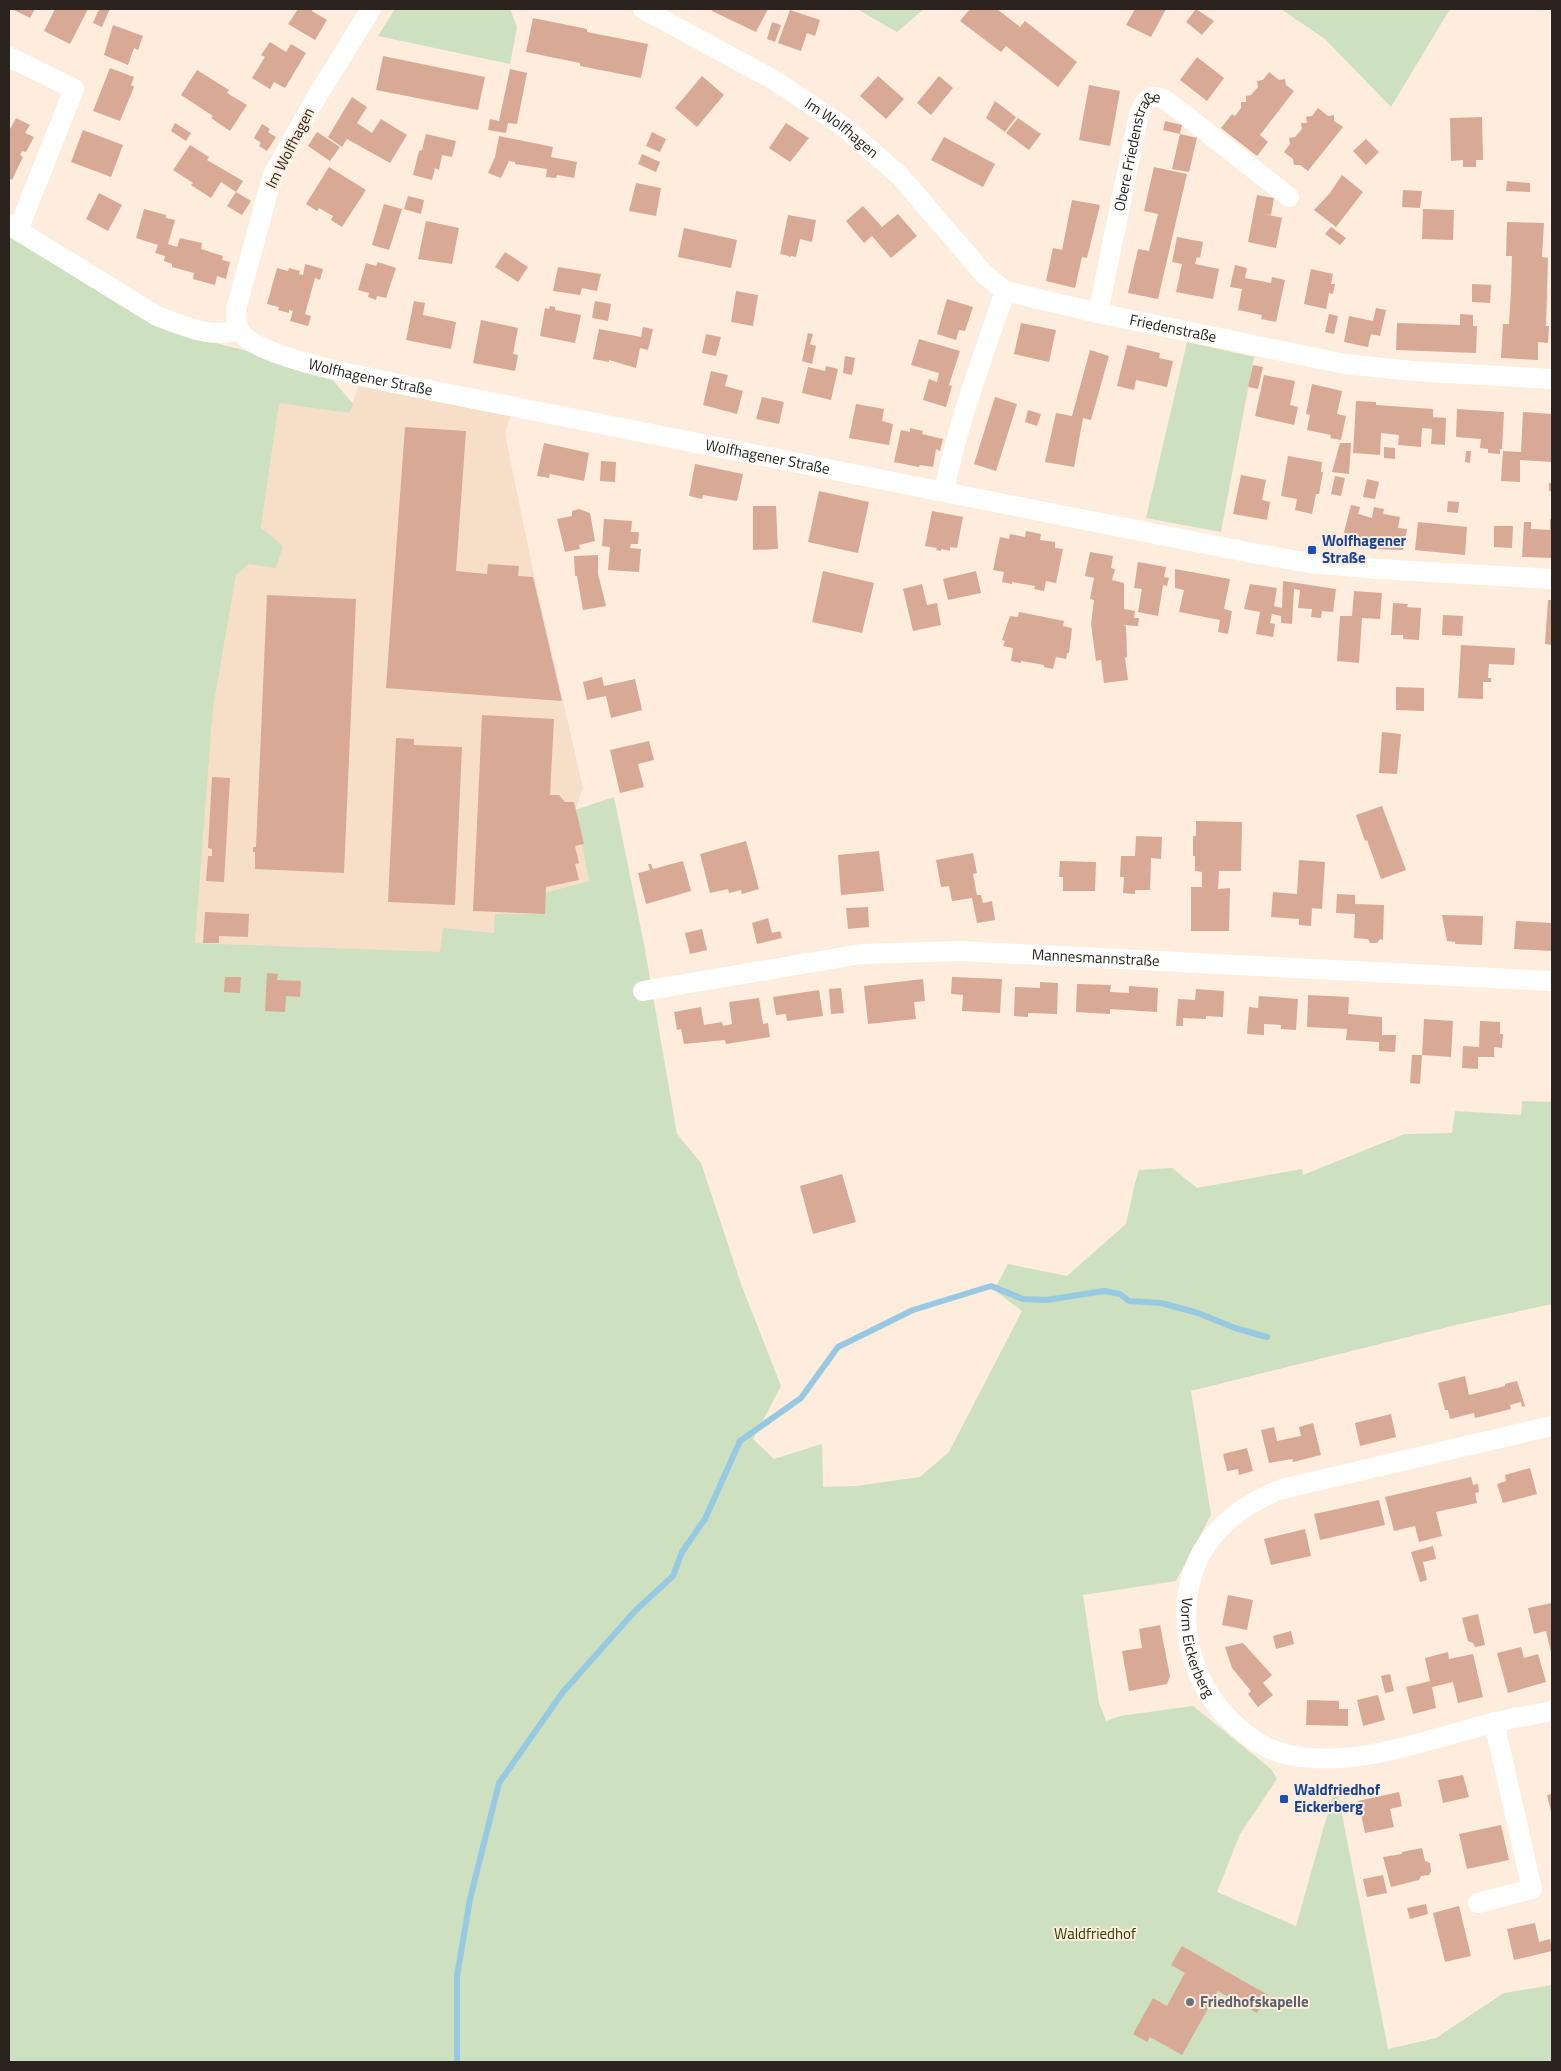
<svg xmlns="http://www.w3.org/2000/svg" width="1561" height="2071" viewBox="0 0 1561 2071" font-family="'Titillium Web',sans-serif">
	<style>
		.built { fill: #f6dec8 }
		.green { fill: #cde0bf }
		.lines { fill: none; stroke-linecap: round; stroke-linejoin: round }
		.stream { stroke: #98c9e2; stroke-width: 6 }
		.building { fill: #d8aa95 }
		.street { stroke: #fff; stroke-width: 20 }
		.transit-dot { fill: #1a4fb4; stroke: #feecdc; stroke-width: 2 }
		.worship-dot { fill: #6b7280; stroke: #feecdc; stroke-width: 2 }
		.labels { text-anchor: middle; stroke-width: 4; stroke-linejoin: round; paint-order: stroke }
		.street-label { font-size: 15px; fill: #2b241e; stroke: #feecdc }
		.transit-label { font-size: 15px; font-weight: bold; fill: #164399; stroke: #feecdc; text-anchor: start }
		.park-label { font-size: 15px; fill: #254001; stroke: #feecdc }
		.worship-label { font-size: 15px; font-weight: bold; fill: #5b616d; stroke: #feecdc; text-anchor: start }
	</style>
	<rect width="100%" height="100%" fill="#feecdc"/>
	<path class="built" d="M359 384 511 414 505 434 533 571 583 788 575 810 589 881 545 893 543 914H496L494 933 440 953 195 943 213 709 236 575 249 564 261 529 279 402 349 413Z"/>
	<path class="green" d="M395 9H510L517 27 510 64 378 36Z
		M857 9H924L897 32Z
		M1281 9H1450L1391 107 1325 39Z
		M9 235 184 335 247 351 331 378 353 404 349 413 279 403 261 528 283 546 276 568 249 564 236 575 213 709 195 943 440 952 443 928 494 933 495 914H543L544 893 589 881 575 810 614 797 644 944 677 1134 701 1163 741 1284 781 1386 753 1439 774 1459 822 1444 823 1487 856 1486 920 1477 949 1452 1022 1311 994 1290 1008 1264 1067 1276 1126 1224 1135 1183 1139 1170 1172 1168 1197 1188 1302 1169 1303 1175 1405 1134 1452 1133 1455 1111 1521 1115 1522 1101 1552 1102V1304L1460 1324 1191 1391 1211 1515 1176 1581 1083 1595 1099 1703 1106 1721 1120 1716 1193 1706 1271 1769 1277 1779 1240 1834 1217 1892 1296 1926 1336 1784 1388 2049 1436 2038 1504 1993 1552 1985V2062H10Z
		M1187 342 1254 357 1221 532 1146 518Z"/>
	<g class="lines">
		<path class="stream" d="M457 2062V1976L470 1899 499 1783 563 1692 635 1611 673 1576 682 1552 705 1519 740 1441 801 1398 838 1347 913 1310 991 1286 1023 1299 1046 1300 1104 1291 1120 1294 1129 1301 1161 1303 1198 1313 1235 1328 1267 1337"/>
	</g>
	<path class="building" d="M12 9H35L30 18Z
		M55 9H88L70 44 44 31Z
		M99 9H110L102 27 93 23Z
		M298 9H313L312 11 327 20 315 40 288 24Z
		M713 9H768L756 32 712 11Z
		M970 9H997L1020 27 1025 21 1077 62 1058 87 1006 46 1001 52 960 21Z
		M1135 9H1166L1151 37 1126 25Z
		M1196 9 1214 21 1202 35 1186 22Z
		M790 10 820 20 815 36 807 33 801 51 778 43Z
		M533 18 587 29V32L648 44 641 78 580 66V63L526 52Z
		M772 22 781 25 775 42 767 39Z
		M113 25 143 36 138 50 134 48 128 65 104 55Z
		M270 42 286 52 291 44 306 53 285 88 274 82 270 89 252 78 265 57 261 55Z
		M383 56 485 77 478 110 376 90Z
		M1197 57 1224 78 1207 101 1180 80Z
		M110 68 134 77 131 85 134 87 120 121 93 111Z
		M510 69 527 73 517 124 508 123 506 133 488 130 490 119 499 121Z
		M197 70 229 90 227 93 247 105 230 131 211 118 213 116 181 95Z
		M1269 72 1279 80 1285 79 1286 85 1294 91 1260 135 1268 142 1257 156 1221 128 1232 114 1235 116 1241 108V102H1246V96L1251 95 1258 87 1257 81 1263 80Z
		M702 76 724 95 697 127 675 108Z
		M878 76 904 99 886 119 860 96Z
		M939 76 953 88 931 115 917 103Z
		M1089 85 1120 91 1110 146 1079 140Z
		M352 97 367 107 357 123 372 133 381 119 407 135 390 163 347 139 342 147 328 137Z
		M995 101 1016 117 1005 132 986 118Z
		M1318 108 1328 116 1334 115V121L1343 127 1308 171 1300 165H1294L1293 159 1284 152 1290 144 1289 138 1295 137 1302 129 1301 123H1307L1306 117 1312 116Z
		M1482 117 1483 160H1476V167H1463V160L1451 161 1450 118Z
		M16 118 30 125 25 133 34 137 26 152 22 151 20 155 23 157 12 180 9 178V131Z
		M1018 118 1041 134 1029 150 1006 133Z
		M1165 121 1182 125 1180 134 1163 130Z
		M175 123 191 133 186 141 171 131Z
		M786 123 809 138 790 162 769 148Z
		M262 124 270 129 268 132 276 137 267 151 259 146 261 143 254 138Z
		M83 130 123 145 111 177 71 162Z
		M317 132 340 147 330 161 308 146Z
		M652 132 666 139 660 152 646 146Z
		M426 134 456 141 452 157 442 155 439 170 435 168 432 180 413 175 419 151 422 150Z
		M1180 134 1197 138 1189 172 1172 169Z
		M499 136 553 147 551 157 577 162 574 178 557 175 556 178 546 177 547 169 515 164V162L509 161 501 178 488 173 495 157Z
		M944 137 995 164 983 187 931 160Z
		M1366 139 1379 152 1366 165 1353 151Z
		M190 145 209 157 207 160 243 181 236 192 251 201 242 215 227 206 236 192 221 182 211 198 191 185 193 183 173 170Z
		M642 154 660 162 656 172 638 164Z
		M329 167 366 190 342 227 331 220 333 216 319 208 317 211 306 204Z
		M1154 167 1187 174 1158 299 1128 293 1138 249 1149 251 1158 214 1144 211Z
		M1342 175 1363 192 1336 227 1314 210 1330 193Z
		M1507 181 1530 183V192L1506 191Z
		M636 183 661 188 656 216 629 211Z
		M1403 190 1422 191 1420 208 1402 207Z
		M99 193 122 205 108 231 86 219Z
		M1257 195 1274 198 1271 215 1264 214 1282 218 1276 248 1248 242Z
		M408 196 424 200 421 214 404 209Z
		M1072 200 1100 205 1087 258 1082 257 1075 288 1046 281 1053 248 1062 250Z
		M384 204 402 209 389 250 372 245Z
		M863 206 882 227 898 214 917 236 891 258 872 236 864 243 846 221Z
		M144 209 166 215V218L175 220 168 244 177 247 180 238 202 243 201 249 223 256 222 260 230 262 226 279 217 276 215 285 193 279 194 273 172 267V264L164 261 165 256 155 253 158 245 136 238Z
		M1423 209 1454 210 1453 240 1422 239Z
		M788 215 816 220 812 242 800 239 796 257 791 256 789 258V256L780 254Z
		M426 221 459 228 452 264 418 259Z
		M1507 222 1544 223 1542 257 1548 258 1546 326H1549L1548 343 1538 342V360L1501 358 1503 324H1509L1511 290 1512 256H1506Z
		M1331 227 1346 238 1340 245 1325 234Z
		M684 228 737 240 731 268 678 257Z
		M1177 237 1203 242 1200 258 1197 257 1195 264 1219 269 1213 299 1176 292 1182 264 1172 262Z
		M505 252 528 267 518 282 495 267Z
		M378 262 396 268 386 298 377 296 376 300 368 297 369 293 358 290 366 263 376 266Z
		M305 264 323 269 320 280 315 278 305 314 311 316 308 326 290 321 293 311 289 310V313L278 310 279 307 267 304 277 268 288 271 289 268 300 271 299 274 303 275Z
		M1235 265 1247 268 1245 278 1271 283 1272 277 1285 280 1276 322 1261 319 1262 315 1238 310 1242 289 1230 287Z
		M558 267 601 274 597 291 582 288 580 295 553 291Z
		M1311 269 1333 274 1331 284H1335L1333 294 1329 293 1326 309 1304 304Z
		M1472 284 1491 285 1490 303 1472 302Z
		M736 291 758 295 753 326 731 322Z
		M947 299 973 307 965 331 959 330 956 340 937 334Z
		M414 301 425 303 423 315 456 322 451 349 406 340Z
		M595 301 611 304 608 321 592 318Z
		M550 306 555 307V310L581 315 575 343 540 336 545 308 549 309Z
		M1376 308 1386 310 1380 336 1371 334 1368 347 1344 342 1349 316 1373 321Z
		M1329 314 1338 316 1334 334 1325 332Z
		M1460 314 1473 315V326H1477L1476 353 1396 350 1397 323 1460 325Z
		M481 320 518 328 513 354 518 355 515 371 473 363Z
		M1021 323 1056 330 1049 362 1014 354Z
		M643 327 653 329 648 350 640 348 636 368 609 360V362L593 359 599 329 641 337Z
		M808 333 813 334 810 344 816 346 812 364 802 361Z
		M706 334 721 337 716 356 702 353Z
		M919 339 960 351 949 385 952 386 946 407 923 400 929 379 937 382 939 373 911 365Z
		M1127 345 1160 353 1159 358 1173 361 1167 387 1136 380 1134 390 1117 386Z
		M1090 350 1109 356 1091 420 1083 418 1074 467 1045 462 1056 413 1072 416Z
		M845 356 855 358 852 375 843 373Z
		M1253 365 1263 367 1258 389 1248 387Z
		M826 366 838 369 831 400 802 393 808 367 825 371Z
		M711 371 728 375 725 386 743 391 737 414 703 405Z
		M1264 375 1295 381 1290 405 1298 407 1294 425 1255 416Z
		M1312 384 1342 391 1337 414 1346 416 1341 440 1330 438 1331 435 1307 430 1310 415 1306 414Z
		M762 397 784 402 779 424 756 419Z
		M995 397 1017 404 996 471 974 464Z
		M1356 401 1376 402V405L1433 409V417L1446 418 1445 445 1431 444 1432 429 1422 428 1421 447 1398 445 1399 435 1381 433 1380 455 1353 453Z
		M856 404 884 409 882 421 893 424 889 445 849 438Z
		M1457 409 1504 412 1502 449H1500V454L1488 453V449L1480 448 1481 439 1456 437Z
		M1028 410 1041 414 1037 426 1025 422Z
		M1523 412 1552 414V462L1520 460V482L1501 481 1503 451 1521 452Z
		M405 427 466 431 456 571 487 574 488 564 519 566 518 576 533 577 562 701 386 688Z
		M910 428 923 431 922 434 943 439 940 451 936 449 933 467 920 465 919 467 894 462 901 430 910 432Z
		M544 443 589 453 584 481 550 474 549 478 537 476Z
		M1340 443H1351L1349 474 1332 472Z
		M1384 447 1395 448V459L1384 458Z
		M1466 451H1471L1470 463 1465 462Z
		M1288 456 1322 462 1321 472H1323L1319 494H1316L1312 514 1295 510 1297 499 1281 496Z
		M601 461 616 462 615 482 600 481Z
		M695 464 743 474 737 501 703 495 702 499 689 496Z
		M1241 475 1266 480 1262 500 1270 502 1267 520 1233 514Z
		M1335 476 1345 478 1341 496 1331 494Z
		M1367 479 1379 482 1375 499 1363 497Z
		M1549 483H1552V491H1549Z
		M819 491 869 502 858 553 808 542Z
		M1448 501 1459 502 1458 513 1447 512Z
		M1351 505 1360 507 1358 514 1372 518 1374 507 1384 509 1383 514 1400 517 1398 528 1407 529 1403 550 1375 549 1342 540Z
		M753 506H776L778 549 753 550Z
		M579 509 590 513 595 541 579 545 580 549 565 552 557 519 572 516V511Z
		M932 511 963 517 957 548 950 547V551L941 549V551L936 550 937 548 925 546Z
		M604 519 632 521 631 532H639L638 544H631L630 548 641 549 639 572 608 570 610 547 602 546Z
		M1550 519H1552V558L1522 557 1524 522H1531V529L1550 530Z
		M1418 522 1467 527 1465 555 1415 550Z
		M1494 526H1513L1512 548 1494 547Z
		M1026 531 1041 534 1040 540 1055 542V548L1063 549 1056 583 1046 581 1044 591 1034 589 1035 586 1012 582V584L1002 582 1004 572 993 570 1000 537 1009 539 1010 534 1025 537Z
		M1090 552 1113 556 1111 568 1115 569 1112 580 1124 583V609L1135 611 1134 618H1139L1138 626 1122 625 1126 626 1127 657 1125 658 1128 680 1104 683 1101 660 1096 661 1091 624 1094 600 1090 599 1094 578 1085 576Z
		M598 555V574L606 606 583 610 577 576H575L574 556Z
		M1138 562 1166 567 1164 577 1169 578 1167 586 1163 585 1158 616 1138 612 1142 589 1134 588Z
		M1175 569 1230 579 1224 609 1232 611 1228 634 1218 632 1220 620 1179 612 1184 590 1175 588Z
		M823 571 874 583 862 633 812 622Z
		M976 571 981 593 948 600 943 579Z
		M1283 581 1336 589 1333 612 1322 611 1321 618 1311 617 1312 609 1298 608 1300 590 1294 589 1292 624 1281 623V616L1272 614 1270 623 1275 624 1273 637 1256 634 1260 612 1244 609 1250 584 1277 588 1274 606 1282 608Z
		M922 584 927 605 937 603 941 625 913 631 903 589Z
		M1354 591 1382 593 1380 619 1362 618 1359 663 1337 661 1340 616H1352Z
		M267 595 356 599 344 873 255 869V852H253V847H256Z
		M1548 600H1552V645L1545 644Z
		M1393 603 1408 604 1407 607 1421 608 1419 640 1403 639V635H1391Z
		M1019 612 1064 621 1063 626 1072 628 1069 653H1067L1066 659 1056 657 1053 669 1044 667V665L1021 661V663L1011 661 1013 648 1003 646 1005 641 1002 640 1010 616 1018 617Z
		M1443 615 1463 616 1462 636 1442 635Z
		M1461 645 1515 648 1514 665 1489 664 1488 678H1491V682H1483V699L1458 698Z
		M602 677 604 686 635 679 642 710 611 718 606 696 587 700 583 682Z
		M1396 687 1424 688V711L1396 710Z
		M482 715 554 719 550 795H559L565 802H574L584 844 575 846 579 863 575 864 579 880 546 887 545 914 473 911Z
		M1382 732 1401 734 1397 774 1379 773Z
		M396 738 414 739V745L462 747 455 905 388 902Z
		M649 741 654 760 638 764 644 787 620 793 610 750Z
		M212 777 230 778 224 882 206 881 208 856H212V849L208 848Z
		M1382 806 1406 870 1381 879 1367 840 1365 841 1356 815Z
		M1196 821 1242 822 1241 871H1219L1218 889 1230 888 1229 931H1191V887H1202V872L1195 871V856H1193V836H1196Z
		M1136 836 1162 837 1161 859 1151 858 1150 890H1135V894L1123 893 1124 877H1120L1121 856H1135Z
		M746 841 759 889 742 894 741 890 729 893 728 889 710 893 700 854Z
		M879 851 884 891 841 895 838 855Z
		M973 853 977 873 973 874 977 895H981L983 903 992 901 995 920 977 923 972 898 952 901 949 886 941 887 936 860Z
		M1299 860 1325 862 1322 909 1312 908 1311 926 1299 925V919L1271 917 1273 892 1297 894Z
		M683 861 691 891 646 904 638 873 650 870 648 864H651L653 869Z
		M1060 861 1096 862 1095 891H1063V877H1059Z
		M1337 894 1355 895V904L1384 905 1383 940 1380 939 1377 943H1370L1368 939 1354 938 1355 914 1336 913Z
		M868 907 869 927 848 929 846 908Z
		M205 912 249 914 248 937 219 936V943H203Z
		M1442 915 1483 916 1482 945 1455 944V942L1447 941Z
		M768 918 772 933 780 931 782 938 757 944 752 923Z
		M1516 921 1552 923V951L1514 949Z
		M702 929 707 950 690 954 685 933Z
		M267 973 278 974 277 980 301 981 300 997 286 996 285 1012 265 1011Z
		M225 977H241L240 993 224 992Z
		M952 977 1002 979 1000 1013 962 1011 963 995 951 994Z
		M923 979 925 1001 914 1002 916 1019 868 1024 864 986Z
		M1040 982 1058 983 1057 1014 1028 1013V1017L1014 1016 1015 987 1040 988Z
		M1077 984 1111 985 1110 992 1129 993V986L1158 988 1157 1012 1110 1009V1014L1076 1012Z
		M841 988 844 1013 831 1014 829 989Z
		M1196 989 1224 991 1223 1017 1206 1016V1019L1183 1018V1026H1176L1178 999 1195 1000Z
		M819 990 823 1016 787 1021 786 1014 776 1015 773 997Z
		M1308 995 1349 997 1348 1014 1382 1017V1035H1396L1395 1052 1379 1051V1042L1346 1040 1347 1029 1307 1027Z
		M1259 996 1298 999 1296 1030 1281 1029V1025L1264 1024V1035L1247 1034 1249 1007 1258 1008Z
		M759 998 763 1024 768 1023 770 1037 726 1044 725 1040 684 1044 681 1029 677 1030 674 1012 701 1007 704 1025 722 1022 723 1026 732 1024 729 1002Z
		M1424 1019 1453 1021 1451 1057 1422 1055Z
		M1480 1021 1500 1022V1034H1503L1502 1048 1494 1047V1057H1478V1069L1462 1068 1463 1046 1479 1047Z
		M1412 1055H1422L1420 1084 1410 1083Z
		M842 1174 856 1222 813 1234 800 1186Z
		M1465 1376 1469 1395 1505 1386V1384L1517 1381 1525 1406 1522 1407 1521 1402 1510 1405 1511 1409 1475 1418 1474 1413 1450 1419 1448 1410H1445L1438 1383Z
		M1391 1414 1396 1437 1360 1446 1355 1423Z
		M1313 1423 1321 1455 1293 1462 1292 1459 1269 1463 1261 1430 1274 1427 1277 1441 1301 1436 1299 1427Z
		M1247 1448 1253 1471 1239 1475 1238 1469 1227 1471 1223 1454Z
		M1530 1468 1537 1494 1503 1503 1497 1484 1506 1481 1505 1475Z
		M1471 1477 1473 1485 1478 1484 1479 1492 1475 1493 1477 1503 1436 1512 1442 1536 1419 1542 1415 1526 1394 1531 1385 1497Z
		M1379 1500 1385 1525 1320 1540 1314 1514Z
		M1305 1529 1311 1556 1271 1565 1264 1539Z
		M1433 1546 1436 1559 1423 1562 1427 1580 1420 1582 1411 1552Z
		M1228 1595 1253 1600 1247 1630 1222 1625Z
		M1552 1603V1653H1551L1546 1631 1534 1634 1528 1608Z
		M1478 1614 1485 1645 1475 1647 1473 1643 1468 1641 1462 1618Z
		M1160 1625 1170 1676 1167 1684 1129 1691 1122 1651 1142 1648 1139 1629Z
		M1291 1631 1294 1644 1276 1649 1273 1636Z
		M1243 1643 1272 1675 1263 1683 1273 1695 1258 1707 1248 1694 1251 1691 1232 1668 1225 1647Z
		M1521 1647 1524 1658 1538 1654 1546 1682 1508 1693 1497 1653Z
		M1448 1652 1449 1659 1473 1654 1483 1697 1458 1703 1453 1682 1432 1687 1436 1708 1413 1714 1406 1687 1430 1681 1425 1658Z
		M1390 1674 1394 1691 1385 1693 1381 1676Z
		M1378 1695 1385 1720 1363 1726 1357 1700Z
		M1307 1700 1339 1701V1709H1348V1726L1306 1725Z
		M1463 1775 1469 1797 1443 1803 1438 1780Z
		M1399 1792 1402 1806 1390 1809 1394 1827 1365 1833 1358 1801Z
		M1552 1794V1815L1547 1795Z
		M1501 1825 1509 1860 1467 1869 1459 1834Z
		M1422 1848 1425 1861 1430 1863 1431 1871 1429 1875 1421 1876 1419 1880 1391 1887 1383 1857 1402 1854V1852Z
		M1383 1875 1387 1893 1367 1897 1363 1879Z
		M1426 1904 1428 1914 1410 1919 1407 1908Z
		M1459 1906 1471 1956 1445 1962 1433 1913Z
		M1535 1923 1539 1942 1550 1939 1552 1951 1514 1960 1507 1929Z
		M1182 1946 1268 1995 1257 2013 1218 1991 1182 2055 1150 2037 1147 2042 1133 2034 1153 1998 1167 2006 1185 1973 1171 1965Z"/>
	<g class="lines">
		<g class="street">
			<path id="s1" d="M371 9 313 103 274 173 269 188 236 310C236 319 236 327 243 335 263 357 353 374 384 381L1247 552 1310 563 1378 569 1552 579"/>
			<path id="s2" d="M643 9 774 80 844 127 900 176 984 274 1005 291 1098 313 1345 364 1413 371 1552 379"/>
			<path d="M9 57 74 89 18 230"/>
			<path d="M9 225 157 316C183 326 211 339 239 330"/>
			<path id="s3" d="M1098 313 1139 114C1146 96 1153 92 1170 103L1289 197"/>
			<path d="M944 492C957 424 983 357 1005 291"/>
			<path id="s4" d="M643 991 861 954 961 951 1552 981"/>
			<path id="s5" d="M1552 1426 1282 1489C1253 1500 1228 1516 1209 1541 1171 1593 1183 1671 1226 1716 1243 1734 1264 1750 1289 1755 1356 1769 1428 1739 1493 1723 1512 1718 1532 1715 1552 1711"/>
			<path d="M1478 1903 1532 1889 1494 1722"/>
		</g>
	</g>
	<g class="transit-dot">
		<rect x="1307" y="545" width="10" height="10" rx="2.5"/>
		<rect x="1279" y="1794" width="10" height="10" rx="2.5"/>
	</g>
	<circle class="worship-dot" cx="1190" cy="2002" r="5"/>
	<g class="labels">
		<g class="street-label">
			<text dy="5" stroke="none"><textPath href="#s2" startOffset="232">Im Wolfhagen</textPath></text>
			<text transform="translate(290 148) rotate(-63)" y="5">Im Wolfhagen</text>
			<text dy="5" stroke="none"><textPath href="#s3" startOffset="169">Obere Friedenstraße</textPath></text>
			<text dy="5" stroke="none"><textPath href="#s2" startOffset="636">Friedenstraße</textPath></text>
			<text dy="5" stroke="none"><textPath href="#s1" startOffset="495">Wolfhagener Straße</textPath></text>
			<text dy="5" stroke="none"><textPath href="#s1" startOffset="900">Wolfhagener Straße</textPath></text>
			<text dy="5" stroke="none"><textPath href="#s4" startOffset="456">Mannesmannstraße</textPath></text>
			<text dy="5" stroke="none"><textPath href="#s5" startOffset="481">Vorm Eickerberg</textPath></text>
		</g>
		<g class="transit-label">
			<text x="1322" y="546">Wolfhagener<tspan x="1322" dy="17">Straße</tspan></text>
			<text x="1294" y="1795">Waldfriedhof<tspan x="1294" dy="17">Eickerberg</tspan></text>
		</g>
		<g class="park-label">
			<text x="1095" y="1939">Waldfriedhof</text>
		</g>
		<g class="worship-label">
			<text x="1200" y="2007">Friedhofskapelle</text>
		</g>
	</g>
	<rect width="1561" height="2071" fill="none" stroke="#2b241e" stroke-width="20"/>
</svg>
